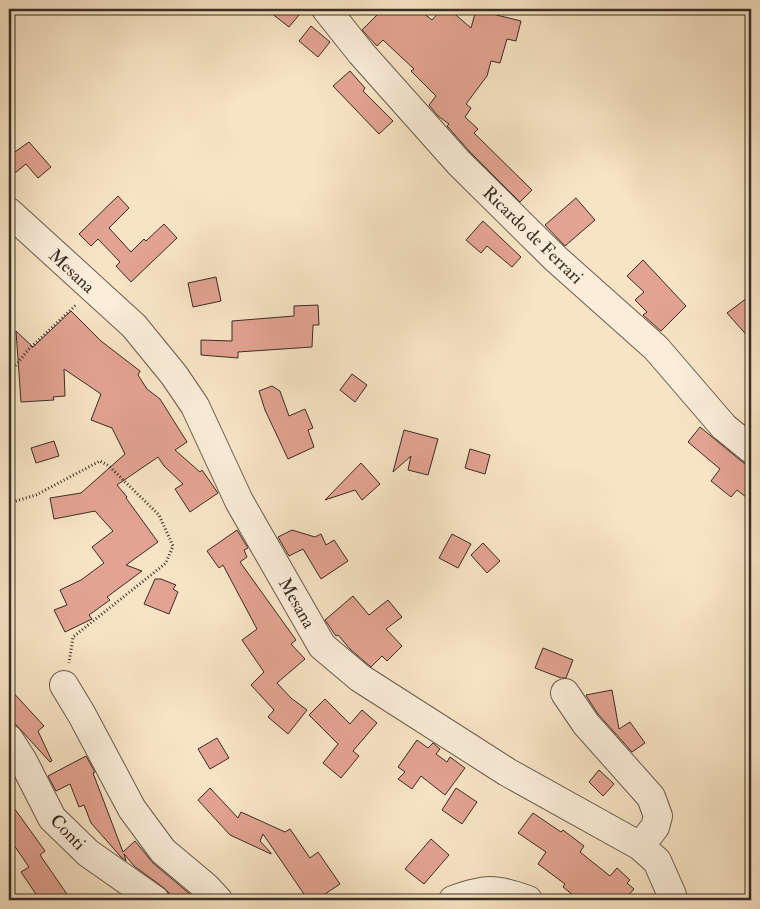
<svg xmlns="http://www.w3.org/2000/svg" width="760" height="909" viewBox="0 0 760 909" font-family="'IM FELL Double Pica',serif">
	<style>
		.building { fill: #e3a392; stroke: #382d24 }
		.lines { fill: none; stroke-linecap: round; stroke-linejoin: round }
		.minor-casing { stroke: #685b4c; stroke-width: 30 }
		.path { stroke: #382d24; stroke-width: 3; stroke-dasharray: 1 2.5; stroke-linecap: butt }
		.minor { stroke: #faedd9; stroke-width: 28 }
		.labels { text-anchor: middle; stroke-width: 4; stroke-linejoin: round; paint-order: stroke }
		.street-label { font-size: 18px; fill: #382d24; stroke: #faedd9 }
	</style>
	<rect width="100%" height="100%" fill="#f8e4c5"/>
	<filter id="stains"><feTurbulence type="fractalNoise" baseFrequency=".004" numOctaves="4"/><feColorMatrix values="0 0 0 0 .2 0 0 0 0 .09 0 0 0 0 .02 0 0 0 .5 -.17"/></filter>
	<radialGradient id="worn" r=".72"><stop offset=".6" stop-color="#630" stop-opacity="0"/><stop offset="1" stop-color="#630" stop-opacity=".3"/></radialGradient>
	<path class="building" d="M266 9H304L289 27Z
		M383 9H418L432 20 442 9H449L471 28 476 10 521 21 516 41 507 39 500 63 491 61 487 76 466 104 471 108 465 117 478 129 474 133 532 190 520 202 470 152 447 126 449 124 438 116 429 105 436 96 411 71 414 69 383 40 377 46 362 30Z
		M311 26 330 42 318 57 299 41Z
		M350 71 365 88 363 91 393 121 379 134 333 86Z
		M29 142 51 167 38 178 26 164 15 173 9 165V156Z
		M118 196 129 208 109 228 131 252 144 239 146 241 164 224 177 238 131 282 116 266 120 262 98 239 91 246 79 234Z
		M576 198 595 220 565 246 545 225Z
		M483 221 521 257 512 267 487 246 481 253 466 240Z
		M643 260 686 306 661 331 643 315 647 312 635 300 644 292 627 276Z
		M216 277 221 301 193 307 188 283Z
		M751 295V340L727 313Z
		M318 305 319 325H313L312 347 238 352V358L201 355V340L232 341V321L294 316V306Z
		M71 311 101 341 140 371 138 375 147 389 160 399 187 442 175 450 200 472 202 470 218 493 190 512 175 489 183 484 164 466 158 457 117 485 127 497 126 498 158 542 126 565 142 571 107 597 110 600 89 615 92 619 65 632 54 610 67 605 60 590 81 580 104 563 92 547 113 531 95 511 54 519 50 498 81 493 125 454 112 428 91 420 101 394 64 369 65 396 53 397 54 400 21 402 16 331 33 347Z
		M352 374 367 385 355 402 340 390Z
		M272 386 280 391 289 416 305 409 313 428 308 430 314 447 288 459 265 410 259 391Z
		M700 427 751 469V501L737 490 731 497 711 481 720 469 688 442Z
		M404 430 438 439 428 475 408 470 411 456 393 472Z
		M54 441 59 456 36 463 31 448Z
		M470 449 490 455 485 474 465 468Z
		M361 463 380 484 362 500 355 490 325 500Z
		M237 530 248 548 244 550 247 557 240 562 296 640 291 644 305 659 277 683 291 698 307 710 288 734 268 717 274 710 251 685 264 672 242 640 257 629 223 565 219 568 207 551Z
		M292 530 315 537 321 534 326 545 334 540 348 561 321 579 303 549 289 556 278 537Z
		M452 534 471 544 458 568 439 558Z
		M483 543 500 561 487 573 471 555Z
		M155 579H161L176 585 173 589 178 592 169 614 144 604Z
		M353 596 369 615 388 600 402 617 386 629 402 646 387 661 382 656 371 667 350 649 338 635 336 636 325 620Z
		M543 648 573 660 566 678H561L535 668Z
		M9 688 44 726 38 731 52 761 50 762 9 717Z
		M612 690 619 729 630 722 645 743 632 752 598 714 587 697 586 695Z
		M325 699 350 724 362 710 377 723 353 751 359 756 341 778 323 763 338 744 309 715Z
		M217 738 229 758 210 769 198 749Z
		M417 740 428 748 433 743 440 749 436 754 447 762 450 757 465 768 445 795 421 776 412 789 398 779 405 772 398 767Z
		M86 756 95 772 93 773 123 852 135 841 153 863 197 900H170L169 893 164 888 134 866 124 854 126 861 121 857 91 823 84 805 79 807 70 784 56 791 48 776Z
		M599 770 614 784 603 796 589 782Z
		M210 788 238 818 241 812 285 832 290 829 310 858 318 852 340 884 316 900H308L263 834 260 841 271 853V854L230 835 198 800Z
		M456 788 477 802 462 824 442 810Z
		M9 801 45 851 40 855 71 900H40L21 872 29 867 9 838Z
		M533 813 561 832 563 830 584 846 580 852 610 876 617 868 630 880 627 883 634 889 624 900H579L563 887 565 884 538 864 546 852 518 833Z
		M431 839 449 855 424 884 405 869Z"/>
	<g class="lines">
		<g class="minor-casing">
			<path id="minor" d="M326 9 361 53 459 163 555 258 656 348 724 427 751 449
				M9 212 134 326 174 375 195 406 239 501 322 646 360 678 507 772 640 846 657 861 672 895V900
				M64 685 82 715 132 809 163 851 206 887 218 900
				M565 693 586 724 651 797 658 816 655 827 640 846
				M9 739 23 761 52 818 88 853 155 900
				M453 900C486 888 495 888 528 900"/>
		</g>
		<path class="path" d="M9 374 28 350 77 304
			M9 503 36 495 100 461 109 466 159 515 173 546 166 563 73 637 69 663"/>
		<use href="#minor" class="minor"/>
	</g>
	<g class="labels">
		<g class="street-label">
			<text transform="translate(533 235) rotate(44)" y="6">Ricardo de Ferrari</text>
			<text transform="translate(72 271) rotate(43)" y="6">Mesana</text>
			<text transform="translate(297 603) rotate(60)" y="6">Mesana</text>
			<text transform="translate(68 832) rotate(46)" y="6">Conti</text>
		</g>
	</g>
	<rect width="760" height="909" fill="none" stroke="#f8e4c5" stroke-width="30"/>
	<rect x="10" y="10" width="740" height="889" fill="none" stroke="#382d24" stroke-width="2.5"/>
	<rect x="15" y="15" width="730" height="879" fill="none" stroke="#382d24"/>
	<rect width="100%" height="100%" filter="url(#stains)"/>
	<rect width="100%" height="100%" fill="url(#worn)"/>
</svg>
